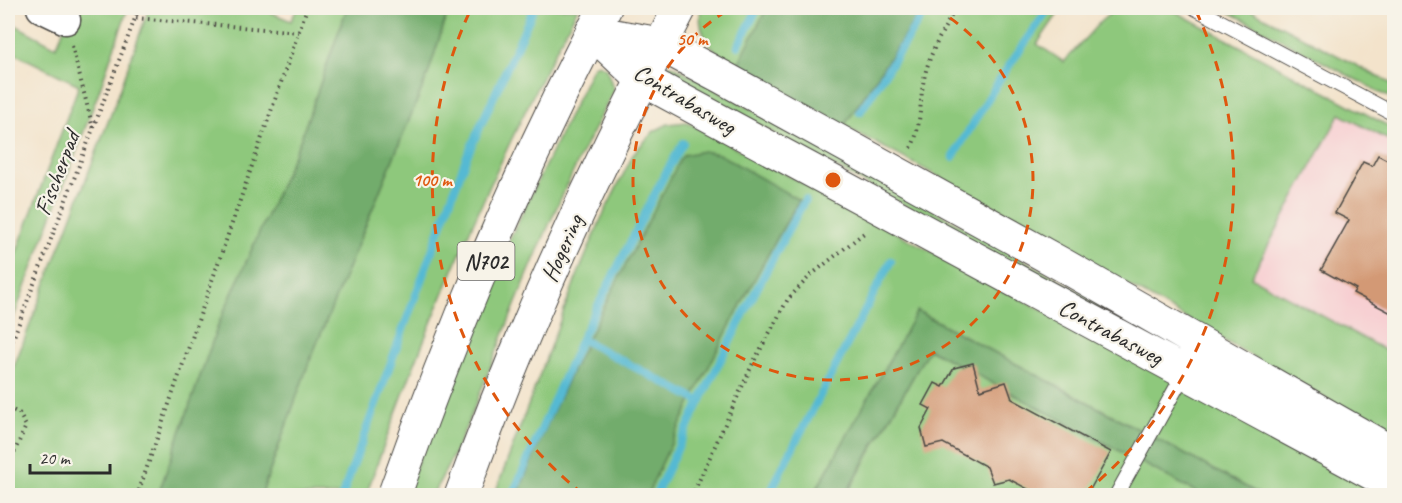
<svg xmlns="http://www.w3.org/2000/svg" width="1402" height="503" viewBox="0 0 1402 503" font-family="Caveat,sans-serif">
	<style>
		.built { fill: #f7cfd2 }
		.green { fill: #8ec87c; stroke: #5c7a54; stroke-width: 1.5 }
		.forest { fill: #72ac6c; stroke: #4e6c4c; stroke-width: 1.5 }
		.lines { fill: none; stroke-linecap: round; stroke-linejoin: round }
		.stream { stroke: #54b9d3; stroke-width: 8 }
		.building { fill: #d39975 }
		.lane-casing { stroke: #494743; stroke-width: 16 }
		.street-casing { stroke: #494743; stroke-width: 31 }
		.secondary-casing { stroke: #494743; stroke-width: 35 }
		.highway-casing { stroke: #494743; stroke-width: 35 }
		.path { stroke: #494743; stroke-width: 4; stroke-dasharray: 1.5 4.5; stroke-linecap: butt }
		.lane { stroke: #fff; stroke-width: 14 }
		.street { stroke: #fff; stroke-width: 28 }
		.secondary { stroke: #fff; stroke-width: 33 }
		.highway { stroke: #fff; stroke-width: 33 }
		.ring { fill: none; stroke: #df570e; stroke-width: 3; stroke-dasharray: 10 8 }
		.labels { text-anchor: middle; stroke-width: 4.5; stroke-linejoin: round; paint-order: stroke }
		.shield { fill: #f7f3e8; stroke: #686764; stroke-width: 1.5 }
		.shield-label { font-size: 22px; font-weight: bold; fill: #2b2b2b }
		.street-label { font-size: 24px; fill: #2b2b2b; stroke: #f7f3e8 }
		.centre { fill: #df570e; stroke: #f7f3e8; stroke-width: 3 }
		.ring-label { font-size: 18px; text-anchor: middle; font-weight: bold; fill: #df570e; stroke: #f7f3e8; stroke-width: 4.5; stroke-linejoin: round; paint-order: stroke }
	</style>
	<rect width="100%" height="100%" fill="#f7f3e8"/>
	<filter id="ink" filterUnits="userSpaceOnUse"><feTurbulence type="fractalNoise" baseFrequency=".0167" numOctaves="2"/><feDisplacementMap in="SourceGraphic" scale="12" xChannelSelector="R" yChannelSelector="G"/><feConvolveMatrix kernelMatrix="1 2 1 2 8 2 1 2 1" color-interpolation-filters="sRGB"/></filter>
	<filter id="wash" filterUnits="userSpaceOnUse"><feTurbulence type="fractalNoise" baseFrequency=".008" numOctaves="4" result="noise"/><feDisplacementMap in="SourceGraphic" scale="24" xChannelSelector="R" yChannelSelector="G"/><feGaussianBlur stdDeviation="1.35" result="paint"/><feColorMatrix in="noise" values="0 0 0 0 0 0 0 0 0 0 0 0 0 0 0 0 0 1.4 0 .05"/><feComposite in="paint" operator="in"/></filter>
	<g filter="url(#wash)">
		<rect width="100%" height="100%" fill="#f3e3cb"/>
		<path class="built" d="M1341 113 1394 143V355L1251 277Z"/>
		<path class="green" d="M55 8H128L98 94 8 332V275L79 85 8 50V21L56 47 70 15Z
			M149 8H260L291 21 297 8H347L300 141 219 323 158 495H8V382L116 101Z
			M449 8H578C494 164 425 328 366 495L261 496 308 365 428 74Z
			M701 8H767L737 66C714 53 696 36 701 8Z
			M923 8H1062L1037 44 1064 62 1101 21 1117 8H1169L1394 129V143L1340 114 1251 277 1394 355V438L1010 217 1003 211 844 126Z
			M1222 8H1247L1394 85V100Z
			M598 64 606 68 614 90C573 167 538 247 506 328 483 384 463 443 432 495L404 496 492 276 593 66Z
			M672 65 1394 465V475L668 75V66Z
			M687 122 1392 495H1261L918 311 813 495H647C693 395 743 296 799 200L684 155 586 342 532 460 518 495 494 496 575 281 601 219 634 153 654 131 668 124Z
			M929 349 1202 495 846 496Z"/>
		<path class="forest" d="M347 8H449L428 74 308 365 261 495H158L219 323 300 141Z
			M767 8H923L844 126 737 66Z
			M703 151 719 154 799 200C743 296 693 395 647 495H518C563 379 624 269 681 158L684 155Z
			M917 311 1261 495H1202L929 349 845 495 813 496Z"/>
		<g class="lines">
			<path class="stream" d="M738 46 758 8
				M860 112 927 8
				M953 157 998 82 1049 8
				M581 339 699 401
				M342 496 466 158 534 8
				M512 496 581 339 664 176 683 143
				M655 496C702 396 750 297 805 200
				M769 496 781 470 891 261"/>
		</g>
		<g id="blocks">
			<path class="building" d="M1378 155 1395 164V315L1353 293 1356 289 1321 270 1349 220 1335 213 1363 162 1372 166Z
				M973 363 980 390 1006 382 1012 399 1111 452 1087 495H1039L1009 479 993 483 987 467 943 443 926 447 921 428 931 409 923 405 935 383 943 387 954 368Z"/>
		</g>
	</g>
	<g filter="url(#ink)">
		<use href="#blocks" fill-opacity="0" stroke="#494743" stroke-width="1.5"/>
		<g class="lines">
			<g class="lane-casing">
				<path id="lane" d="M1195 8 1394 114
					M1116 496 1185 372"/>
			</g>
			<g class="street-casing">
				<path id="street" d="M41 8 66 20"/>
			</g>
			<g class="secondary-casing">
				<path id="secondary" d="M592 32 642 79 1394 485
					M592 32 660 44 722 77 1063 265 1394 454"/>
			</g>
			<g class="highway-casing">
				<path id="highway" d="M394 496C453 329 522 164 605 8
					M461 496C522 328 596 165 680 8"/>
			</g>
			<path class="path" d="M136 18 299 32
				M72 46 93 128
				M911 148C922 127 919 102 924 79 929 54 943 30 956 8
				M8 352 139 8
				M8 408 19 413 26 426 8 466
				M137 496 307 8
				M692 496 753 363 788 299 811 275 864 233"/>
			<use href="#lane" class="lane"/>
			<use href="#street" class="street"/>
			<use href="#secondary" class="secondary"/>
			<use href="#highway" class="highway"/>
		</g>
	</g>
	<g class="ring">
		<path d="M935 8A200 200 0 1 1 731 8"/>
		<path d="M583 494A401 401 0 0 1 470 11M1196 11A401 401 0 0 1 1083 494"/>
	</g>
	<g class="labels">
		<rect class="shield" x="457.5" y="242" width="57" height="38" rx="4.5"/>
		<g class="shield-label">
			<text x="486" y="269">N702</text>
		</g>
		<g class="street-label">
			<text transform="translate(685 99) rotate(31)" y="8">Contrabasweg</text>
			<text transform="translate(57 173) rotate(-69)" y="8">Fischerpad</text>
			<text transform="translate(562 248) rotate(-66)" y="8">Hogering</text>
			<text transform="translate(1111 332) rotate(28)" y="8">Contrabasweg</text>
		</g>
	</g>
	<circle cx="833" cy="180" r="9" class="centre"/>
	<g class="ring-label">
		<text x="692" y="45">50 m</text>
		<text x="432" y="186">100 m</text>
	</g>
	<rect width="1402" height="503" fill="none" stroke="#f7f3e8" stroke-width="30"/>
	<path d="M30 464v9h80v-9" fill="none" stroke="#2b2b2b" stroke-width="3"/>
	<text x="39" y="464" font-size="18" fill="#2b2b2b" stroke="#f7f3e8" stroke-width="4.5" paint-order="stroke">20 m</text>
</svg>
